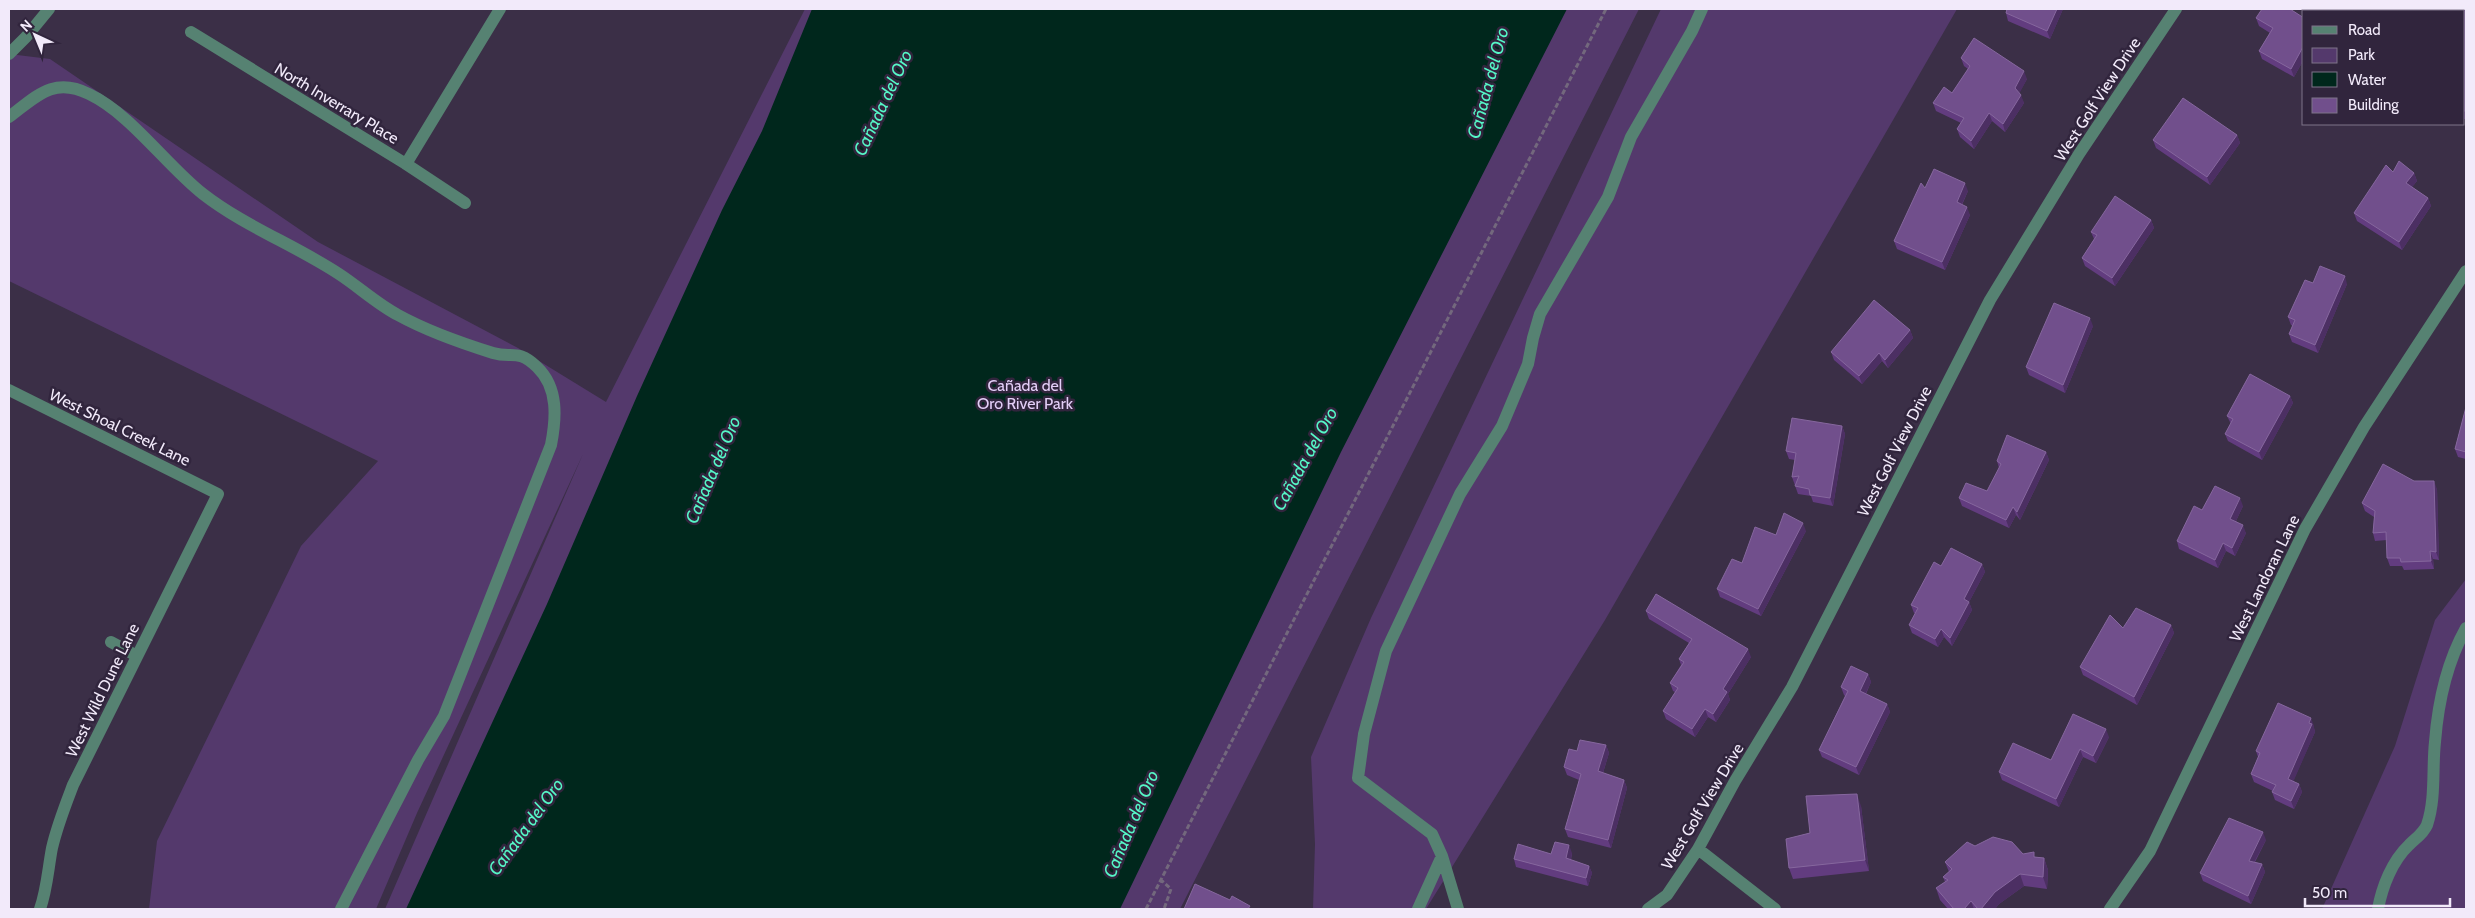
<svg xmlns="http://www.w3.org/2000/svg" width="2475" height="918" viewBox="0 0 2475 918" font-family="Cabin,sans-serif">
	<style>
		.green { fill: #54396c }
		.water { fill: #00271c }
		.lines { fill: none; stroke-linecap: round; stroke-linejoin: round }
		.path { stroke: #73687d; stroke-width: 3; stroke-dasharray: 5 2.5; stroke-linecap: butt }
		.minor { stroke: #568272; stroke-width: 12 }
		.wall { fill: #623c7f }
		.shaded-wall { fill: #4c2f63 }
		.building { fill: #714f8c; stroke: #86679e }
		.labels { text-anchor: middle; stroke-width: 5; stroke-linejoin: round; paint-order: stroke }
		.street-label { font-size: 16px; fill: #f2eafa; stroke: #31253d }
		.park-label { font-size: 16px; fill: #e3cef7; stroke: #31253d }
		.water-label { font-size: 18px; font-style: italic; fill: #55f7c7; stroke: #31253d }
	</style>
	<rect width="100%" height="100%" fill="#3b2f47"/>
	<path class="green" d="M805 9H1639L1180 909H385L583 454 417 813 376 909H149L157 841 301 546 378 461 9 281V54L50 59 318 242 518 348 606 402Z
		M1661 9H1957L1605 620 1426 909H1313L1315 844 1311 757 1371 618Z
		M2466 579V909H2322L2395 746 2435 620Z"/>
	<path class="water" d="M812 9H1567L1341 452 1120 909H406L547 604 637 396 722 210 762 131Z"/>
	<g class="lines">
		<path class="path" d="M1160 879 1171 889 1164 909
			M1146 909 1606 9"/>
		<path class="minor" d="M191 32 406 164 465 203
			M9 54 26 37 49 9
			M9 117C36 97 53 76 89 94 131 114 166 165 203 194 244 226 295 245 339 274 359 287 377 304 398 315 427 331 461 343 493 353 512 359 517 348 537 367 559 388 556 419 551 445L444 716 418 760 341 909
			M406 164 500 9
			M9 390 218 494 73 785C65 806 57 826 52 848 48 869 47 889 40 909
			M111 642 137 656
			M1698 849 1775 909
			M1442 856 1432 834 1358 778 1364 734 1386 651 1460 494 1502 426 1528 364 1533 338 1540 314 1608 197 1631 137 1692 31 1702 9
			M1418 909 1442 856 1458 909
			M1648 909 1667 895 1698 849 1735 781 1792 687 1990 300 2079 154 2176 9
			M2110 909 2150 851 2305 529 2364 427 2466 271
			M2378 909C2382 887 2392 861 2409 845 2416 838 2423 834 2427 825 2436 798 2432 769 2435 742 2438 703 2447 662 2466 628"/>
	</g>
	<path class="wall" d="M2007 9H2063L2050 39 2008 21 2006 13Z
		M2466 9V119H2464V11Z
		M2256 18H2304V59L2294 77 2262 59 2259 51 2270 33 2259 26Z
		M1961 58 2027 79 2019 93 2024 103 2005 132 1992 121 1974 149 1960 137 1957 129 1961 123 1936 111 1933 103 1952 93 1968 69 1964 66Z
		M2237 135 2240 143 2210 185 2156 148 2153 140Z
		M2393 172 2414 173 2417 181 2412 187 2428 198 2431 206 2402 250 2357 221 2354 213Z
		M1925 188 1968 191 1962 205 1970 215 1945 270 1897 249 1894 241Z
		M2151 220 2154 228 2115 286 2085 266 2082 258 2094 239 2091 232Z
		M2313 283 2347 284 2318 353 2292 342 2289 334 2293 326 2291 325 2288 317Z
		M2093 326 2065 393 2029 375 2026 367Z
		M1910 330 1913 338 1888 368 1882 361 1862 384 1834 360 1831 352Z
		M2290 396 2293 403 2262 460 2228 441 2225 434 2231 424 2227 416Z
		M2466 407V459L2458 457 2455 449Z
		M1842 426 1845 434 1833 506 1813 502 1811 496 1798 494 1792 477 1795 460 1789 459 1786 451Z
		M2046 452 2049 460 2020 520 2016 515 2009 528 1962 506 1959 498 1987 491 1999 468 1997 461Z
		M2414 481 2437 489 2439 560 2433 559 2434 569 2404 570 2402 566H2390L2387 558V540L2375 541 2373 533 2374 517 2365 511 2362 503Z
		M2243 506 2236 521 2246 533 2235 556 2226 551 2218 568 2179 549 2177 541 2202 510Z
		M1806 531 1761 616 1720 597 1717 589 1742 563 1776 535Z
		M1982 564 1985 572 1969 602 1972 610 1952 646 1944 637 1938 647 1912 633 1909 625 1915 613H1914L1911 605 1941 566Z
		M1646 611 1751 657 1728 694 1730 700 1716 722 1708 717 1695 737 1666 719 1663 711 1675 692 1673 691 1670 683 1681 665 1679 659 1689 643 1649 619Z
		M2171 625 2174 633 2137 705 2083 675 2080 667 2123 628Z
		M1868 674 1871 682 1866 694 1887 704 1890 712 1859 775 1822 757 1819 750 1845 696 1844 695 1841 687Z
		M2314 726V728L2315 732 2293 781 2299 784 2302 792 2294 809 2275 800 2272 792 2273 791 2254 782 2251 774 2258 757 2256 751Z
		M2109 737 2096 763 2083 757 2059 807 2002 780 1999 772 2051 760Z
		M1606 745 1609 753 1603 773 1624 780 1627 788 1611 848 1568 837 1565 829 1579 780 1567 775 1564 767 1577 751Z
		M1861 806 1869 871 1793 879 1789 868 1810 833Z
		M2266 840 2255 862 2262 864 2265 872 2251 904 2203 881 2200 873Z
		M1975 846 2023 854 2036 857 2044 858 2048 870 2047 889 2024 886 1999 904 1995 909H1948L1940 900 1936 888 1945 882 1943 877 1949 872 1945 862Z
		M1572 853 1571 860 1589 866 1592 873 1588 886 1516 867 1514 859 1551 854Z"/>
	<path class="shaded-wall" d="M2057 9H2063L2050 39 2047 31Z
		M2304 45V59L2294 77 2291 69Z
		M2024 71 2027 79 2018 96 2015 88Z
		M2021 95 2024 103 2005 132 2003 124Z
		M1989 113 1992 121 1974 149 1971 141Z
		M2237 135 2240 143 2210 185 2207 177Z
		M2414 173 2417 181 2409 191 2406 183Z
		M1965 183 1968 191 1959 210 1957 202Z
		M2428 198 2431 206 2402 250 2399 242Z
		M1967 207 1970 215 1945 270 1942 262Z
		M2151 220 2154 228 2115 286 2112 278Z
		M2345 276 2347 284 2318 353 2315 345Z
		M2090 318 2093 326 2065 393 2063 385Z
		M1910 330 1913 338 1888 368 1885 360Z
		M1879 353 1882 361 1862 384 1859 376Z
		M2290 396 2293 403 2262 460 2259 452Z
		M1842 426 1845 434 1833 506 1830 498Z
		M2046 452 2049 460 2020 520 2017 512Z
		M2434 481 2437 489 2439 560 2436 552Z
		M2240 498 2243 506 2233 527 2230 519Z
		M2013 507 2016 515 2009 528 2006 520Z
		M1803 523 1806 531 1761 616 1758 609Z
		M2243 525 2246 533 2235 556 2232 548Z
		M2223 543 2226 551 2218 568 2215 560Z
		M2430 551 2433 559 2434 569 2431 561Z
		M1982 564 1985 572 1969 602 1972 610 1952 646 1950 638 1964 599Z
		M2171 625 2174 633 2137 705 2134 697Z
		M1941 629 1944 637 1938 647 1935 639Z
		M1748 649 1751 657 1728 694 1730 700 1716 722 1713 714 1723 689Z
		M1868 674 1871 682 1863 699 1860 691Z
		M1887 704 1890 712 1859 775 1856 767Z
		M1705 709 1708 717 1695 737 1692 729Z
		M2311 718 2314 726V728L2315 732 2291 787 2288 779Z
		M2106 729 2109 737 2096 763 2093 756Z
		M1606 745 1609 753 1601 779 1598 771Z
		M2080 749 2083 757 2059 807 2056 799Z
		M1624 780 1627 788 1611 848 1608 840Z
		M2299 784 2302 792 2294 809 2291 801Z
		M1857 794 1861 806 1869 871 1865 860Z
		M2263 832 2266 840 2251 868 2249 861Z
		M1569 845 1572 853 1569 866 1566 858Z
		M2044 858 2048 870 2047 889 2043 877Z
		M2262 864 2265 872 2251 904 2248 896Z
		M1589 866 1592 873 1588 886 1586 878Z
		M2020 874 2024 886 1999 904 1995 909H1981L1995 892Z
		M1971 901 1974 909H1964Z"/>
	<path class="building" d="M2007 9H2057L2047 31 2006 13Z
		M2262 9H2290L2304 18V45L2291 69 2259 51 2273 28 2256 18Z
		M2434 9H2466V111H2464V11H2434Z
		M1974 38 2024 71 2015 88 2021 95 2003 124 1989 113 1971 141 1957 129 1964 118 1933 103 1944 87 1952 93 1970 66 1961 58Z
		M2183 98 2237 135 2207 177 2153 140Z
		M2399 161 2414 173 2406 183 2428 198 2399 242 2354 213 2386 165 2393 172Z
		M1934 169 1965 183 1957 202 1967 207 1942 262 1894 241 1921 183 1925 188Z
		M2115 196 2151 220 2112 278 2082 258 2097 235 2091 232Z
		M2320 266 2345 276 2315 345 2289 334 2295 320 2288 317 2305 280 2313 283Z
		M1874 300 1910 330 1885 360 1879 353 1859 376 1831 352Z
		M2054 303 2090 318 2063 385 2026 367Z
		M2250 374 2290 396 2259 452 2225 434 2233 419 2227 416Z
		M2466 407V452L2455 449Z
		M1792 418 1842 426 1830 498 1810 495 1809 489 1795 486 1799 476 1792 477 1796 453 1786 451Z
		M2007 435 2046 452 2017 512 2013 507 2006 520 1959 498 1966 483 1987 491 2001 464 1997 461Z
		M2383 464 2414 481H2434L2436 552 2430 551 2431 561 2401 562 2400 558H2387L2386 532 2373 533 2375 511 2362 503Z
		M2215 486 2240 498 2230 519 2243 525 2232 548 2223 543 2215 560 2177 541 2194 506 2202 510Z
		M1784 513 1803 523 1758 609 1717 589 1732 559 1742 563 1755 527 1776 535Z
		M1951 548 1982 564 1964 599 1969 602 1950 638 1941 629 1935 639 1909 625 1918 608 1911 605 1934 562 1941 566Z
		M1656 594 1748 649 1723 689 1727 692 1713 714 1705 709 1692 729 1663 711 1678 688 1670 683 1684 662 1679 659 1692 639 1646 611Z
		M2136 608 2171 625 2134 697 2080 667 2110 615 2123 628Z
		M1851 666 1868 674 1860 691 1887 704 1856 767 1819 750 1848 691 1841 687Z
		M2278 703 2311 718 2309 723 2312 724 2288 779 2299 784 2291 801 2272 792 2276 785 2251 774 2260 753 2256 751Z
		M2073 714 2106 729 2093 756 2080 749 2056 799 1999 772 2013 743 2051 760Z
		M1580 740 1606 745 1598 771 1624 780 1608 840 1565 829 1581 774 1564 767 1569 749 1577 751Z
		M1857 794 1865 860 1789 868 1786 839 1810 833 1806 796Z
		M2229 818 2263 832 2249 861 2262 864 2248 896 2200 873Z
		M1993 837 2012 842 2023 854 2034 852V857L2044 858 2043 877 2020 874 1995 892 1981 909H1978L1971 901 1964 909H1954L1936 888 1948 880 1943 877 1952 869 1945 862 1967 842 1975 846Z
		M1555 842 1569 845 1566 858 1589 866 1586 878 1514 859 1518 844 1551 854Z
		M1195 884 1230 900 1232 896 1250 906 1248 909H1184Z"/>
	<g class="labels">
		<g class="street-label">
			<text transform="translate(2097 99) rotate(-57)" y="6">West Golf View Drive</text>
			<text transform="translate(337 103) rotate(31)" y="6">North Inverrary Place</text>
			<text transform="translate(120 427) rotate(26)" y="6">West Shoal Creek Lane</text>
			<text transform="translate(1894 451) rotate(-63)" y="6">West Golf View Drive</text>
			<text transform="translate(2264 578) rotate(-64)" y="6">West Landoran Lane</text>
			<text transform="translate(102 690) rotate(-64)" y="6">West Wild Dune Lane</text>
			<text transform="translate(1702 806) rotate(-59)" y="6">West Golf View Drive</text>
		</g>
		<g class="park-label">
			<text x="1025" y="391">Cañada del<tspan x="1025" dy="18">Oro River Park</tspan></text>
		</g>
		<g class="water-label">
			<text transform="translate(1488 83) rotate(-75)" y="6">Cañada del Oro</text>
			<text transform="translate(883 103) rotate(-65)" y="6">Cañada del Oro</text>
			<text transform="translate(1305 459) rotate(-61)" y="6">Cañada del Oro</text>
			<text transform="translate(713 470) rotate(-67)" y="6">Cañada del Oro</text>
			<text transform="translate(1131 824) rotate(-67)" y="6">Cañada del Oro</text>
			<text transform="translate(526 827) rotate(-54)" y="6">Cañada del Oro</text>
		</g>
	</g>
	<rect width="2475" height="918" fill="none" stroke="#f2eafa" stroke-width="20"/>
	<rect x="2302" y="10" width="162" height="115" fill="#31253d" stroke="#7e7489"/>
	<rect x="2312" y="26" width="25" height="8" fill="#568272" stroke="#7e7489"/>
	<text x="2348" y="35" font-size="15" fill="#f2eafa">Road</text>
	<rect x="2312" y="48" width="25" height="15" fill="#54396c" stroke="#7e7489"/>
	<text x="2348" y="60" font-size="15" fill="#f2eafa">Park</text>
	<rect x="2312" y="72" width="25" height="15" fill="#00271c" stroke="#7e7489"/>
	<text x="2348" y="85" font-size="15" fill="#f2eafa">Water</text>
	<rect x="2312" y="98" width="25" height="15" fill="#714f8c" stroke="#7e7489"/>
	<text x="2348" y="110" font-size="15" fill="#f2eafa">Building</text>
	<g transform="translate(35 35) rotate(316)" stroke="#31253d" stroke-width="4" paint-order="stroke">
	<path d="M0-4L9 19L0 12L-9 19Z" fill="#f2eafa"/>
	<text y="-8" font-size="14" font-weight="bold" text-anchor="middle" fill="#f2eafa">N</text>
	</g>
	<path d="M2305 898v8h145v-8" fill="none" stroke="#f2eafa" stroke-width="2.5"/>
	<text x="2312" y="898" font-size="15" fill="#f2eafa" stroke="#31253d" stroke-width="4" paint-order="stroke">50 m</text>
</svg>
